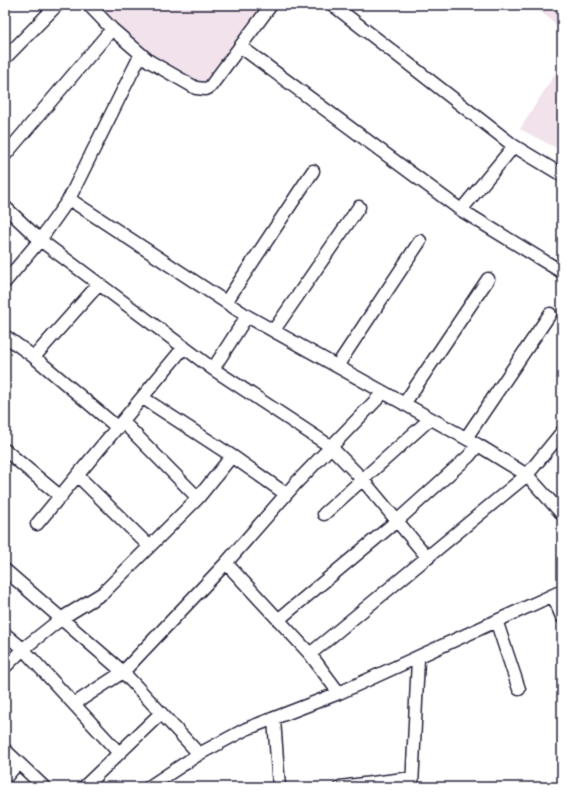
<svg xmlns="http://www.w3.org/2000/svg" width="567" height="792" viewBox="0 0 567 792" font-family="'Gochi Hand',sans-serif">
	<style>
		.built { fill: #f2e2eb }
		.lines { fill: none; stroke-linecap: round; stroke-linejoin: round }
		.street-casing { stroke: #22223b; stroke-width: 15 }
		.street { stroke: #fff; stroke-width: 12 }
	</style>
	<rect width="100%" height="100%" fill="#fff"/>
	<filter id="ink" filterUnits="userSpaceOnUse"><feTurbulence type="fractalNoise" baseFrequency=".025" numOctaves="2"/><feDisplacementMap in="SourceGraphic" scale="8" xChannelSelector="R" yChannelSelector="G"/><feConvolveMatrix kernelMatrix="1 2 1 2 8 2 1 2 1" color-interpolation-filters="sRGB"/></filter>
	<g filter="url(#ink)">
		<path class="built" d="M99 5H264L206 85 143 51Z
			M532 5H562V29Z
			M562 63V151L520 129Z"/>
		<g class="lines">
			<g class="street-casing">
				<path id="street" d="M89 5 112 29 149 61 196 88 206 89 210 87 271 5
					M333 5 514 146 562 175
					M241 47 461 210 562 272
					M5 58 57 5
					M5 155 112 29
					M69 199 247 316 478 445 527 475 562 514
					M5 207 40 240 213 369 330 446 362 479 428 558
					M461 210 514 146
					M5 282 40 240 69 199 141 54
					M226 302 313 171
					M274 330 359 207
					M5 336 34 357 118 428
					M34 357 99 284
					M337 366 420 241
					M213 369 247 316
					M143 398 232 456 286 494
					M404 404 488 279
					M123 422 198 498
					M466 438 550 314
					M5 450 61 497
					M78 476 149 546
					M324 514 430 419
					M37 524 184 347
					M226 563 310 654 339 693
					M5 570 123 672 199 754
					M553 596 562 617
					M278 620 398 520 469 456 478 445
					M497 623 519 689
					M5 634 23 649 119 753
					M310 654 527 475 562 432
					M5 667 23 649 62 618 103 593 198 498 232 456
					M74 704 123 672 226 563 296 483 383 393
					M274 719 279 787
					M5 750 44 787
					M5 778 18 763
					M84 787 161 713
					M149 787 199 754 246 729 339 693 562 591
					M340 787 412 778
					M412 787 418 659"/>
			</g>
			<use href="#street" class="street"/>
		</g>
	</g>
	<rect width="567" height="792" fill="none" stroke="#fff" stroke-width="20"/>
	<rect x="10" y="10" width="547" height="772" fill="none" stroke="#22223b" stroke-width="1.5" filter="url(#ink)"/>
</svg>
